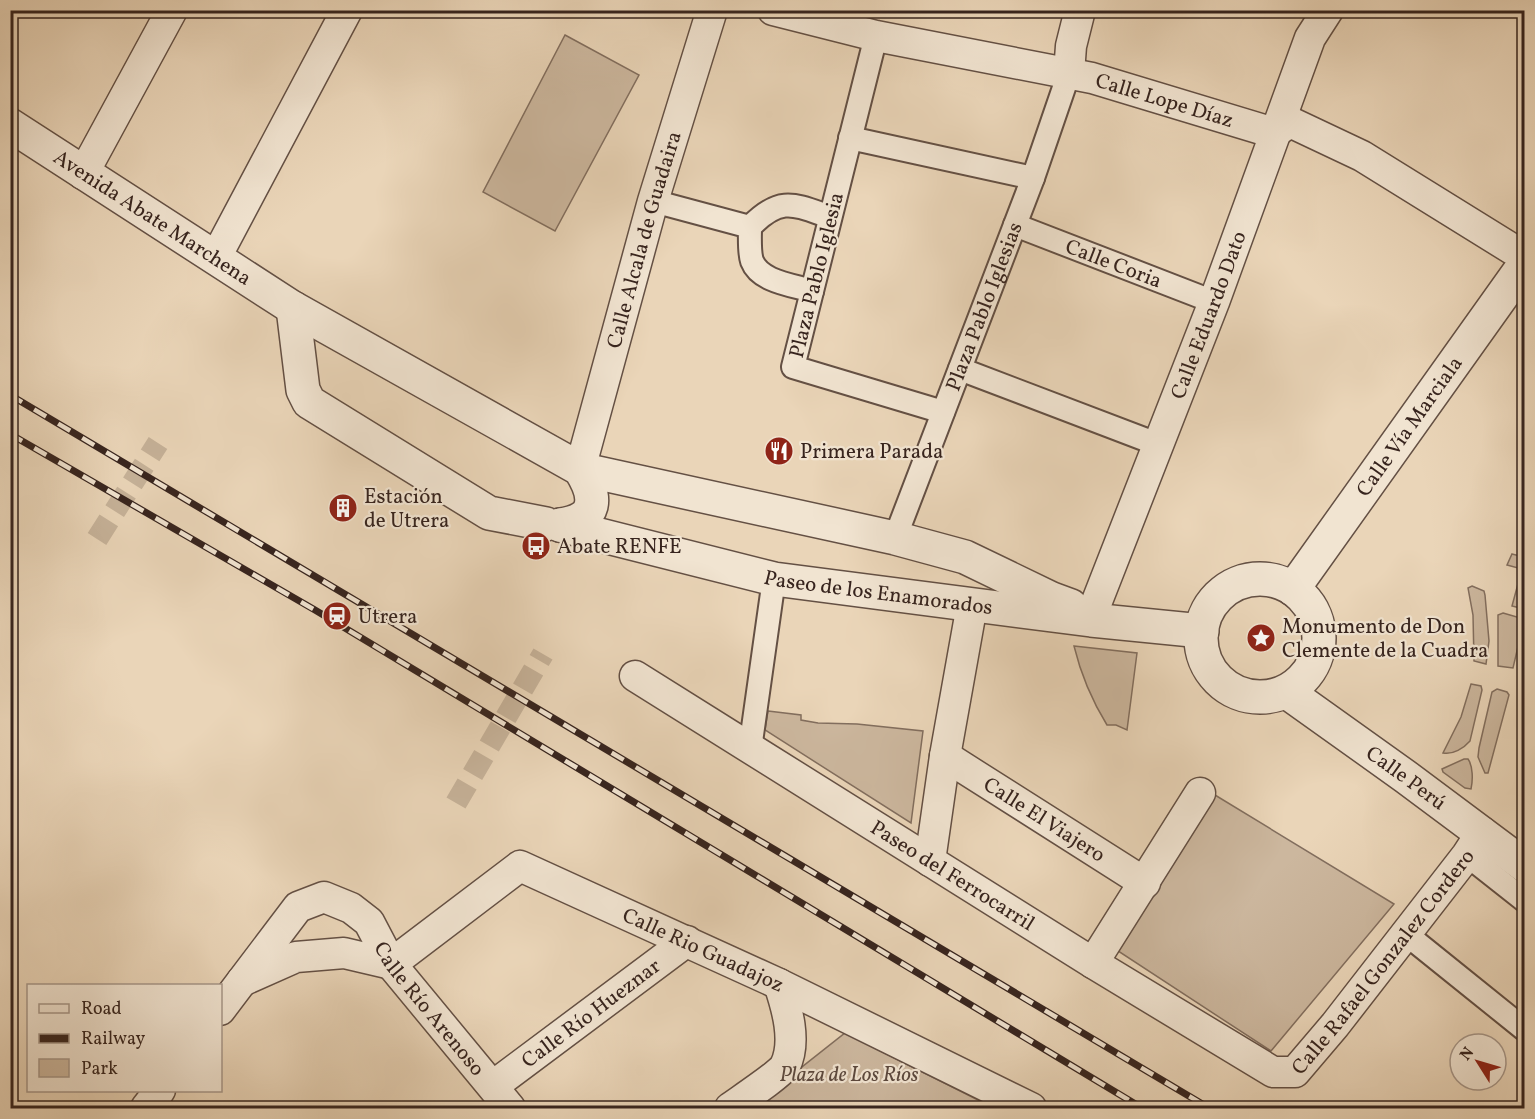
<svg xmlns="http://www.w3.org/2000/svg" width="1535" height="1119" viewBox="0 0 1535 1119" font-family="Vollkorn,serif">
	<style>
		.green { fill: #ccb79e; stroke: #826e5e; stroke-width: 1.5 }
		.lines { fill: none; stroke-linecap: round; stroke-linejoin: round }
		.pedestrian-tunnel { stroke: #c6b299; stroke-width: 22; stroke-dasharray: 22 11; stroke-linecap: butt }
		.pedestrian-casing { stroke: #645044; stroke-width: 26 }
		.minor-casing { stroke: #645044; stroke-width: 33 }
		.tertiary-casing { stroke: #645044; stroke-width: 36 }
		.pedestrian { stroke: #f1e4d1; stroke-width: 22 }
		.minor { stroke: #f1e4d1; stroke-width: 30 }
		.tertiary { stroke: #f1e4d1; stroke-width: 33 }
		.rail-casing { stroke: #37241e; stroke-width: 7 }
		.rail { stroke: #f1e4d1; stroke-width: 4.5; stroke-dasharray: 14; stroke-linecap: butt }
		.labels { text-anchor: middle; stroke-width: 4.5; stroke-linejoin: round; paint-order: stroke }
		.street-label { font-size: 21px; fill: #37241e; stroke: #f1e4d1 }
		.poi-label { font-size: 21px; fill: #37241e; stroke: #f1e4d1; text-anchor: start }
		.park-label { font-size: 21px; font-style: italic; fill: #5c493e; stroke: #f1e4d1 }
	</style>
	<rect width="100%" height="100%" fill="#ead5b8"/>
	<filter id="stains"><feTurbulence type="fractalNoise" baseFrequency=".00333" numOctaves="4"/><feColorMatrix values="0 0 0 0 .2 0 0 0 0 .09 0 0 0 0 .02 0 0 0 .5 -.17"/></filter>
	<radialGradient id="worn" r=".72"><stop offset=".6" stop-color="#630" stop-opacity="0"/><stop offset="1" stop-color="#630" stop-opacity=".3"/></radialGradient>
	<path class="green" d="M565 35 639 75 555 231 483 192Z
		M1512 554 1524 557V609L1512 606 1522 569 1507 565Z
		M1472 586 1484 591 1485 595 1489 641 1486 664 1474 661 1473 615 1468 588Z
		M1503 613 1524 619V621L1513 668 1498 666V615Z
		M1074 646 1137 653 1127 730 1116 725H1107C1091 699 1081 675 1074 646Z
		M1471 684 1481 686 1482 690 1470 741C1464 748 1453 755 1443 753L1461 717Z
		M1497 689 1507 692 1509 695 1488 773H1485L1478 757 1479 748 1492 692Z
		M768 711 801 715V720L818 723 857 724 923 731 911 823 765 730Z
		M1464 759H1468C1473 766 1473 780 1471 789L1465 788 1443 772 1442 769Z
		M1210 792 1394 904 1271 1051 1112 947Z
		M845 1033 992 1107 989 1108H750Z"/>
	<g class="lines">
		<path class="pedestrian-tunnel" d="M97 539 158 443
			M456 803 543 654"/>
		<g class="pedestrian-casing">
			<g id="pedestrian">
				<path d="M876 36 793 367 943 412"/>
				<path d="M850 138 1033 178"/>
				<path d="M653 201 750 227C750 237 749 252 752 261 760 282 793 285 812 291"/>
				<path id="s1" d="M1015 225 1214 302"/>
				<path d="M750 227C780 196 793 204 830 217"/>
				<path d="M960 369 1157 444"/>
				<path id="s2" d="M895 538 1033 178 1069 73"/>
				<path d="M750 749 774 579"/>
				<path d="M1467 855 1524 900"/>
				<path d="M1406 934 1524 1029"/>
			</g>
		</g>
		<g class="minor-casing">
			<g id="minor">
				<path id="s3" d="M773 10 876 36 1092 78 1274 133 1290 122 1362 156 1512 249 1524 252"/>
				<path d="M1069 73 1071 46 1080 10"/>
				<path d="M83 174 172 10"/>
				<path d="M216 257 347 10"/>
				<path id="s4" d="M580 469 653 201 712 10"/>
				<path id="s5" d="M1091 620 1092 614 1214 302 1310 38 1328 10"/>
				<path id="s6" d="M635 676 1093 963 1273 1072H1295L1335 1025 1467 855 1482 832"/>
				<path id="s7" d="M945 756 1145 883"/>
				<path d="M930 861 945 756 972 605"/>
				<path d="M1093 963 1200 793"/>
				<path id="s8" d="M242 981 296 957 344 953 391 964 520 866 779 984 1031 1108"/>
				<path id="s9" d="M220 1010 298 907 324 897 351 908 369 922 391 964 510 1108"/>
				<path id="s10" d="M493 1086 687 941"/>
				<path d="M146 1108 160 1090"/>
				<path d="M730 1108C741 1100 779 1075 785 1066 797 1042 787 1008 779 984"/>
			</g>
		</g>
		<g class="tertiary-casing">
			<g id="tertiary">
				<path id="s11" d="M10 125 293 308 580 469C598 498 598 520 560 525"/>
				<path d="M293 308 303 390 309 402 489 513 546 524"/>
				<path d="M580 469 895 538 965 557 1052 599 1071 606"/>
				<path id="s12" d="M560 525 774 579 1091 620 1202 631"/>
				<circle cx="1260" cy="638" r="59"/>
				<path id="s13" d="M1293 589 1524 265"/>
				<path id="s14" d="M1287 692 1406 777 1524 865"/>
			</g>
		</g>
		<use href="#pedestrian" class="pedestrian"/>
		<use href="#minor" class="minor"/>
		<use href="#tertiary" class="tertiary"/>
		<g class="rail-casing">
			<path id="rail" d="M10 395 1209 1108
				M10 434 315 610 1142 1108"/>
		</g>
		<use href="#rail" class="rail"/>
	</g>
	<defs>
		<g id="restaurant-disc" transform="scale(1.5)"><circle r="9.5" fill="#8f2418" stroke="#f1e4d1"/><path d="M-5-6h1v4h1v-4h1v4h1v-4h1v5L-1.5 .5V6h-2V.5L-5-1ZM5-6V6H3V1.5H1.5Q1.5-4 5-6Z" fill="#fff"/></g>
		<g id="building-disc" transform="scale(1.5)"><circle r="9.5" fill="#8f2418" stroke="#f1e4d1"/><path d="M-4-6H4V6H1V3H-1V6H-4ZM-2.5-4.3h1.7v1.8h-1.7ZM.8-4.3h1.7v1.8H.8ZM-2.5-1h1.7V.8h-1.7ZM.8-1h1.7V.8H.8Z" fill="#fff"/></g>
		<g id="bus-disc" transform="scale(1.5)"><circle r="9.5" fill="#8f2418" stroke="#f1e4d1"/><path d="M-5-6H5V4H4V6H2V4H-2V6H-4V4H-5ZM-3.5-4V0h7V-4ZM-3.5 1.2v1.5H-2V1.2ZM2 1.2v1.5H3.5V1.2Z" fill="#fff"/></g>
		<g id="station-disc" transform="scale(1.5)"><circle r="9.5" fill="#8f2418" stroke="#f1e4d1"/><path d="M-3-6H3Q5-6 5-4V2Q5 4 3 4L4.5 6H3L1.5 4h-3L-3 6H-4.5L-3 4Q-5 4-5 2V-4Q-5-6-3-6ZM-3.5-4v3h7v-3ZM-3.5 1v1.5H-2V1ZM2 1v1.5H3.5V1Z" fill="#fff"/></g>
		<g id="sight-disc" transform="scale(1.5)"><circle r="9.5" fill="#8f2418" stroke="#f1e4d1"/><path d="M0-6L1.8-2.2L6-1.7L2.9 1.2L3.7 5.4L0 3.3L-3.7 5.4L-2.9 1.2L-6-1.7L-1.8-2.2Z" fill="#fff"/></g>
	</defs>
	<g fill-rule="evenodd">
		<use href="#restaurant-disc" x="779" y="451"/>
		<use href="#building-disc" x="343" y="508"/>
		<use href="#bus-disc" x="536" y="546"/>
		<use href="#station-disc" x="337" y="616"/>
		<use href="#sight-disc" x="1261" y="638"/>
	</g>
	<g class="labels">
		<g class="street-label">
			<text dy="7" stroke="none"><textPath href="#s3" startOffset="402">Calle Lope Díaz</textPath></text>
			<text dy="7" stroke="none"><textPath href="#s11" startOffset="170">Avenida Abate Marchena</textPath></text>
			<text dy="7" stroke="none"><textPath href="#s4" startOffset="238">Calle Alcala de Guadaira</textPath></text>
			<text dy="7" stroke="none"><textPath href="#s1" startOffset="106">Calle Coria</textPath></text>
			<text transform="translate(816 275) rotate(-76)" y="7">Plaza Pablo Iglesia</text>
			<text dy="7" stroke="none"><textPath href="#s2" startOffset="248">Plaza Pablo Iglesias</textPath></text>
			<text dy="7" stroke="none"><textPath href="#s5" startOffset="327">Calle Eduardo Dato</textPath></text>
			<text dy="7" stroke="none"><textPath href="#s13" startOffset="200">Calle Vía Marciala</textPath></text>
			<text dy="7" stroke="none"><textPath href="#s12" startOffset="326">Paseo de los Enamorados</textPath></text>
			<text dy="7" stroke="none"><textPath href="#s14" startOffset="147">Calle Perú</textPath></text>
			<text dy="7" stroke="none"><textPath href="#s7" startOffset="118">Calle El Viajero</textPath></text>
			<text dy="7" stroke="none"><textPath href="#s6" startOffset="375">Paseo del Ferrocarril</textPath></text>
			<text dy="7" stroke="none"><textPath href="#s8" startOffset="519">Calle Rio Guadajoz</textPath></text>
			<text dy="7" stroke="none"><textPath href="#s6" startOffset="914">Calle Rafael Gonzalez Cordero</textPath></text>
			<text dy="7" stroke="none"><textPath href="#s9" startOffset="315">Calle Río Arenoso</textPath></text>
			<text dy="7" stroke="none"><textPath href="#s10" startOffset="122">Calle Río Hueznar</textPath></text>
		</g>
		<g class="poi-label">
			<text x="800" y="458">Primera Parada</text>
			<text x="364" y="503">Estación<tspan x="364" dy="24">de Utrera</tspan></text>
			<text x="557" y="553">Abate RENFE</text>
			<text x="358" y="623">Utrera</text>
			<text x="1282" y="633">Monumento de Don<tspan x="1282" dy="24">Clemente de la Cuadra</tspan></text>
		</g>
		<g class="park-label">
			<text x="849" y="1081">Plaza de Los Ríos</text>
		</g>
	</g>
	<rect width="1535" height="1119" fill="none" stroke="#ead5b8" stroke-width="36"/>
	<rect x="12" y="12" width="1511" height="1095" fill="none" stroke="#37241e" stroke-width="3"/>
	<rect x="18" y="18" width="1499" height="1083" fill="none" stroke="#37241e" stroke-width="1.5"/>
	<rect x="27" y="984" width="195" height="108" fill="#f1e4d1" stroke="#a79789" stroke-width="1.5"/>
	<rect x="39" y="1004" width="30" height="9" fill="#f1e4d1" stroke="#a79789" stroke-width="1.5"/>
	<text x="81" y="1014" font-size="18" fill="#37241e">Road</text>
	<rect x="39" y="1034" width="30" height="9" fill="#37241e" stroke="#a79789" stroke-width="1.5"/>
	<text x="81" y="1044" font-size="18" fill="#37241e">Railway</text>
	<rect x="39" y="1059" width="30" height="18" fill="#ccb79e" stroke="#a79789" stroke-width="1.5"/>
	<text x="81" y="1074" font-size="18" fill="#37241e">Park</text>
	<g transform="translate(1478 1062) rotate(307)"><circle r="28" fill="#f1e4d1" stroke="#a79789" stroke-width="1.5"/>
	<path d="M0-4.5L10 22L0 15L-10 22Z" fill="#8f2418"/>
	<text y="-9" font-size="16" font-weight="bold" text-anchor="middle" fill="#37241e">N</text>
	</g>
	<rect width="100%" height="100%" filter="url(#stains)"/>
	<rect width="100%" height="100%" fill="url(#worn)"/>
</svg>
